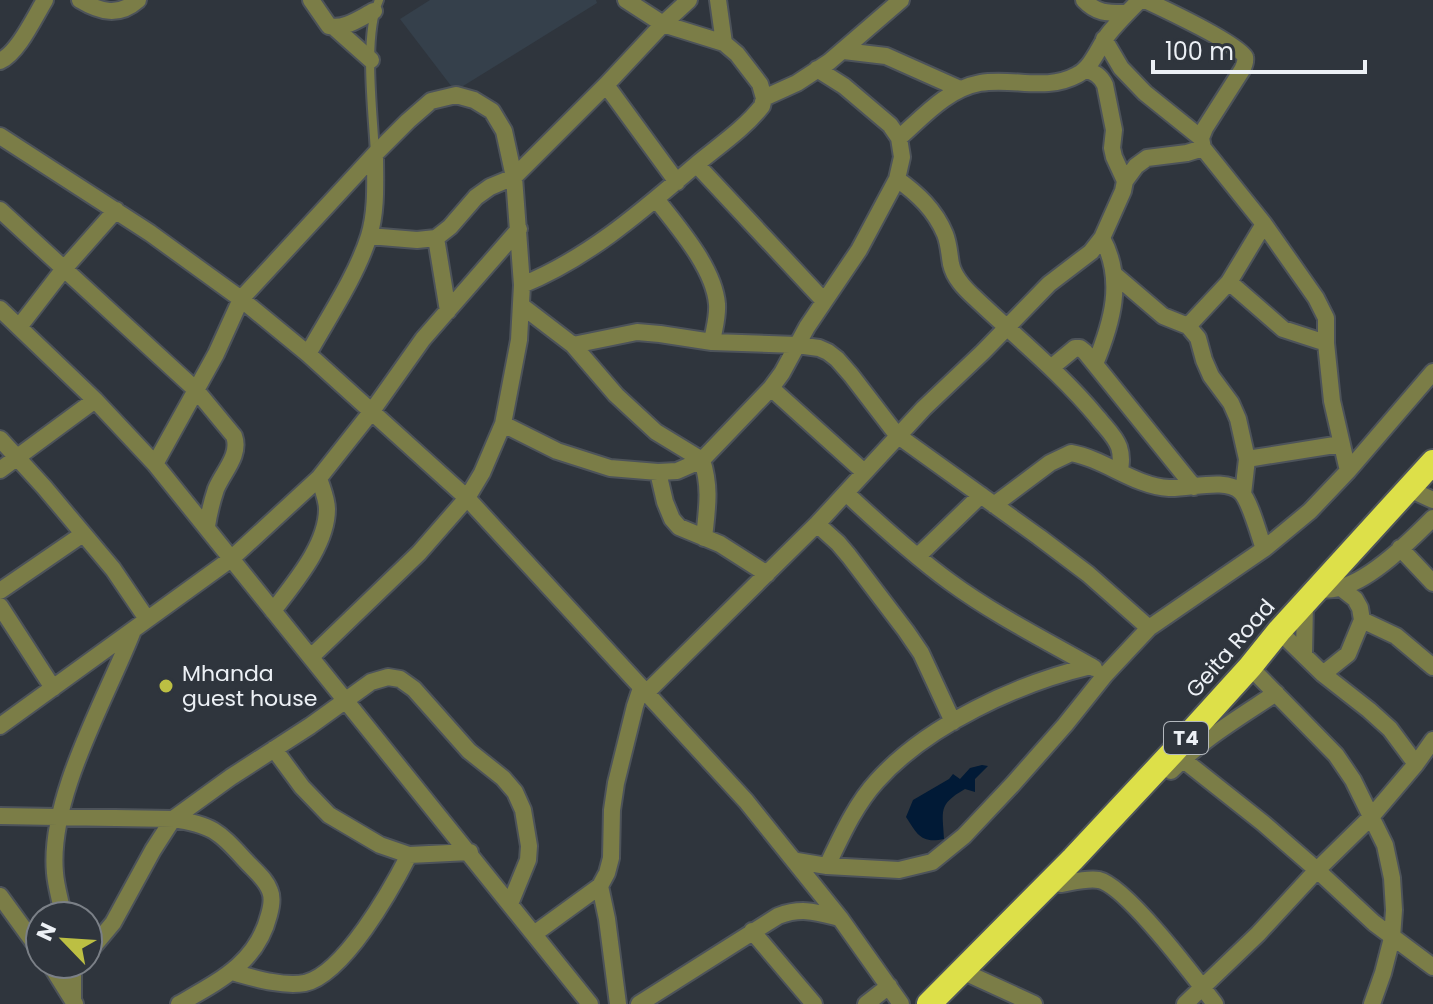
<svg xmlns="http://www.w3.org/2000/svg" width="1433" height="1004" viewBox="0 0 1433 1004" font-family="Poppins,sans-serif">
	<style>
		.built { fill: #35404b }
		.water { fill: #011a36 }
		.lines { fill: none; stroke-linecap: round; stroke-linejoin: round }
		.lane-casing { stroke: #4d535a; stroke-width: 12 }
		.street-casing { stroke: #4d535a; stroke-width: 20 }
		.highway-casing { stroke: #4d535a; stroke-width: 28 }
		.lane { stroke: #7b7d47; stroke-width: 8 }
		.street { stroke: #7b7d47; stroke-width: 16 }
		.highway { stroke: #dde049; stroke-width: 24 }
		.poi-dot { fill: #bcbf43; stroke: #2f353d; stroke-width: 3 }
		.labels { text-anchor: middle; stroke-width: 6; stroke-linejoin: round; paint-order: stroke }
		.shield { fill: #2f353d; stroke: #b3b8be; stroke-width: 2 }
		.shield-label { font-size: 20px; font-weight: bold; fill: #ecf0f5 }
		.street-label { font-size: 22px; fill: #ecf0f5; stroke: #2f353d }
		.poi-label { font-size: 22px; fill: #ecf0f5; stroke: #2f353d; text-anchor: start }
	</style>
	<rect width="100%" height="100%" fill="#2f353d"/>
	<path class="built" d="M430 0H596L597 3 455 91 400 19Z"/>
	<path class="water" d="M982 765 988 766 975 779V792L965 789C937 805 943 811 944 839 921 844 917 834 906 817L913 800 949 779 953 774 960 779 970 768Z"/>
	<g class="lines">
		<g class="lane-casing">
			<path id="lane" d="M375 154C373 111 363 38 379 0"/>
		</g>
		<g class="street-casing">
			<path id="street" d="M80 0C100 12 119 17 138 0
				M311 0 329 26C344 30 360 18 374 11
				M718 0 724 43
				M1084 0C1097 14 1109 13 1127 13
				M1145 0C1160 7 1243 46 1245 57 1246 61 1244 66 1242 70L1205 128 1201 138 1203 148 1264 224 1316 298 1326 318V343L1332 401 1348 471
				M335 28 371 60
				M1104 39 1121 68 1145 93 1201 138
				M844 51 886 56 960 89
				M0 61C18 53 34 18 45 0
				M606 85 677 182
				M764 98 797 83 829 62 901 0
				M0 136 150 233 241 299 308 354 467 498 746 801 840 918 901 1004
				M899 138C923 117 947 89 980 83 1012 77 1046 92 1077 75 1093 67 1099 45 1110 32 1119 21 1130 10 1140 0
				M697 165 824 301
				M897 179C918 194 935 210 945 234 949 244 949 253 951 264 954 278 965 289 975 298 1017 338 1061 373 1098 418 1105 427 1115 436 1119 447 1122 456 1121 463 1120 471
				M1125 181 1136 166 1147 158 1187 153 1203 148
				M656 199C678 227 714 268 717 304 718 317 714 329 712 342
				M0 210 196 390 234 436C241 455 223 472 216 489 212 501 209 513 207 526
				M369 236 417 240 436 238 450 227 476 197 490 187 514 177 606 85 663 24 689 0
				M436 238 448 311
				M1115 275 1163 316 1188 326 1198 338 1204 360 1211 376 1231 403 1238 419 1247 459 1243 494
				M1229 282 1283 329 1326 343
				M522 285C589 258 643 210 698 163 720 145 745 128 762 106L764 98 760 84 737 54 724 43 663 24 626 0
				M522 306 573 345 616 395 656 432 702 460C711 488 707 509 704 538
				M0 309 95 400 155 464 590 1004
				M1188 326 1229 282 1264 224
				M19 327 63 270 116 210
				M573 345 637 332 660 334 712 342 797 345 819 348 828 352 837 359 851 375 897 435 1039 537 1088 574 1149 628
				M308 354C328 318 357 275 369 236 377 210 375 181 375 154
				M1095 364C1112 323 1125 280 1102 238
				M1052 367 1075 348H1080L1085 352 1194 487
				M771 388 864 472
				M503 424 557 451 610 468 658 472 677 471 702 460 771 388 782 373 807 327 859 250 897 179 902 157 899 138 890 125 844 86 817 69
				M0 439 44 487 113 569 147 619
				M1247 459 1341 444
				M155 464 216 354 241 299 375 154 408 121 431 101 456 95 474 100 492 111 504 131 514 177 522 285 519 340 503 424 482 473 467 498 419 553 311 657
				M0 470 95 400
				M658 472 665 502 672 519 679 527 720 544 767 574
				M1409 489 1433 500
				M846 493C879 524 913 555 950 582 995 615 1045 640 1094 668
				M994 505 1050 463 1071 453C1105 459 1134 486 1169 488 1190 489 1226 477 1241 492 1250 501 1259 535 1264 549
				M817 524 838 543 849 556 906 631 921 653 953 722
				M1400 548 1433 583
				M918 556 981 495
				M1316 590C1325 590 1334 590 1342 587 1373 578 1410 541 1433 518
				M0 591 83 534
				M0 606 53 688
				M273 611C293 584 327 546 327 509 327 499 322 488 319 478
				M1362 620 1396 636 1433 667
				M1279 631 1323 674 1369 710 1390 729 1416 764
				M1304 654 1305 602
				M1250 667 1336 755 1353 780 1385 845 1392 878 1394 910 1392 938 1383 973 1372 1004
				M1323 674 1348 654 1362 620 1360 608 1355 599 1341 588
				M646 693 817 524 924 408 983 352 1049 284 1091 252 1102 238 1123 191 1125 181 1114 157 1112 148 1114 130 1105 85C1101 76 1095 73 1086 69
				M0 726 231 559 319 478 372 411 423 339 519 229
				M274 749 302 787 329 815 380 845 409 855 470 852
				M1176 754 1263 823 1317 870 1374 923 1433 967
				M1171 771C1201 740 1240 717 1276 693
				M0 816 173 819C214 825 219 832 246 861 254 870 266 879 270 891 273 898 271 908 269 915 257 963 219 981 179 1004
				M797 861 827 866 899 870 932 862 964 836 1013 784 1065 725 1105 675 1149 628 1264 549 1310 511 1348 471 1433 372
				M827 866C841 837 855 805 877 781 927 725 1019 683 1091 666
				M1061 884C1073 882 1087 878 1099 880 1126 886 1196 979 1215 1004
				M600 886 607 919 618 1004
				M0 896 40 951
				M63 916C61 902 56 887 55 873 48 799 105 701 132 633
				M752 931 814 1004
				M534 934 600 886 607 873 611 858 612 810 616 783 635 706 641 688
				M88 953 113 923 153 850 173 819 231 777 310 726 371 682 388 677 400 679 414 689 469 751 503 778 515 792 523 810 529 846 528 860 510 904
				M50 964 75 1004
				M73 964V999
				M962 971 1034 1004
				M232 972C254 978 282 987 305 983 344 974 391 890 409 855
				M639 1004 778 916C802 907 816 912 840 918
				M866 1004 889 986
				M1185 1004 1258 934 1317 870 1371 817 1416 764 1433 740"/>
		</g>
		<g class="highway-casing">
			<path id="highway" d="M929 1004 1073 859 1173 752 1250 667 1279 631 1433 462"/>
		</g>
		<use href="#lane" class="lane"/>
		<use href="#street" class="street"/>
		<use href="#highway" class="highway"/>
	</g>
	<circle class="poi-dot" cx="166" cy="686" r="8"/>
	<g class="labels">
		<rect class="shield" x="1164" y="722" width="44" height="32" rx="6"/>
		<g class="shield-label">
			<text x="1186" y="745">T4</text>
		</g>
		<g class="street-label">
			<text transform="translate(1230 648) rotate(-49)" y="8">Geita Road</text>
		</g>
		<g class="poi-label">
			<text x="182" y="681">Mhanda<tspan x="182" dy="25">guest house</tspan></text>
		</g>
	</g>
	<g transform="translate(64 940) rotate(295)"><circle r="38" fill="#2f353d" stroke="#7b8087" stroke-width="2"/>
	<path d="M0-6L14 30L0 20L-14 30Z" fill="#bcbf43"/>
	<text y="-12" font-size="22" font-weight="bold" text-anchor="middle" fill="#ecf0f5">N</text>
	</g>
	<path d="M1153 60v12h212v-12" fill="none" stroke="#ecf0f5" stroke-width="4"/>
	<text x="1165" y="60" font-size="24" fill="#ecf0f5" stroke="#2f353d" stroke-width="6" paint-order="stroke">100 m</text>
</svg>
